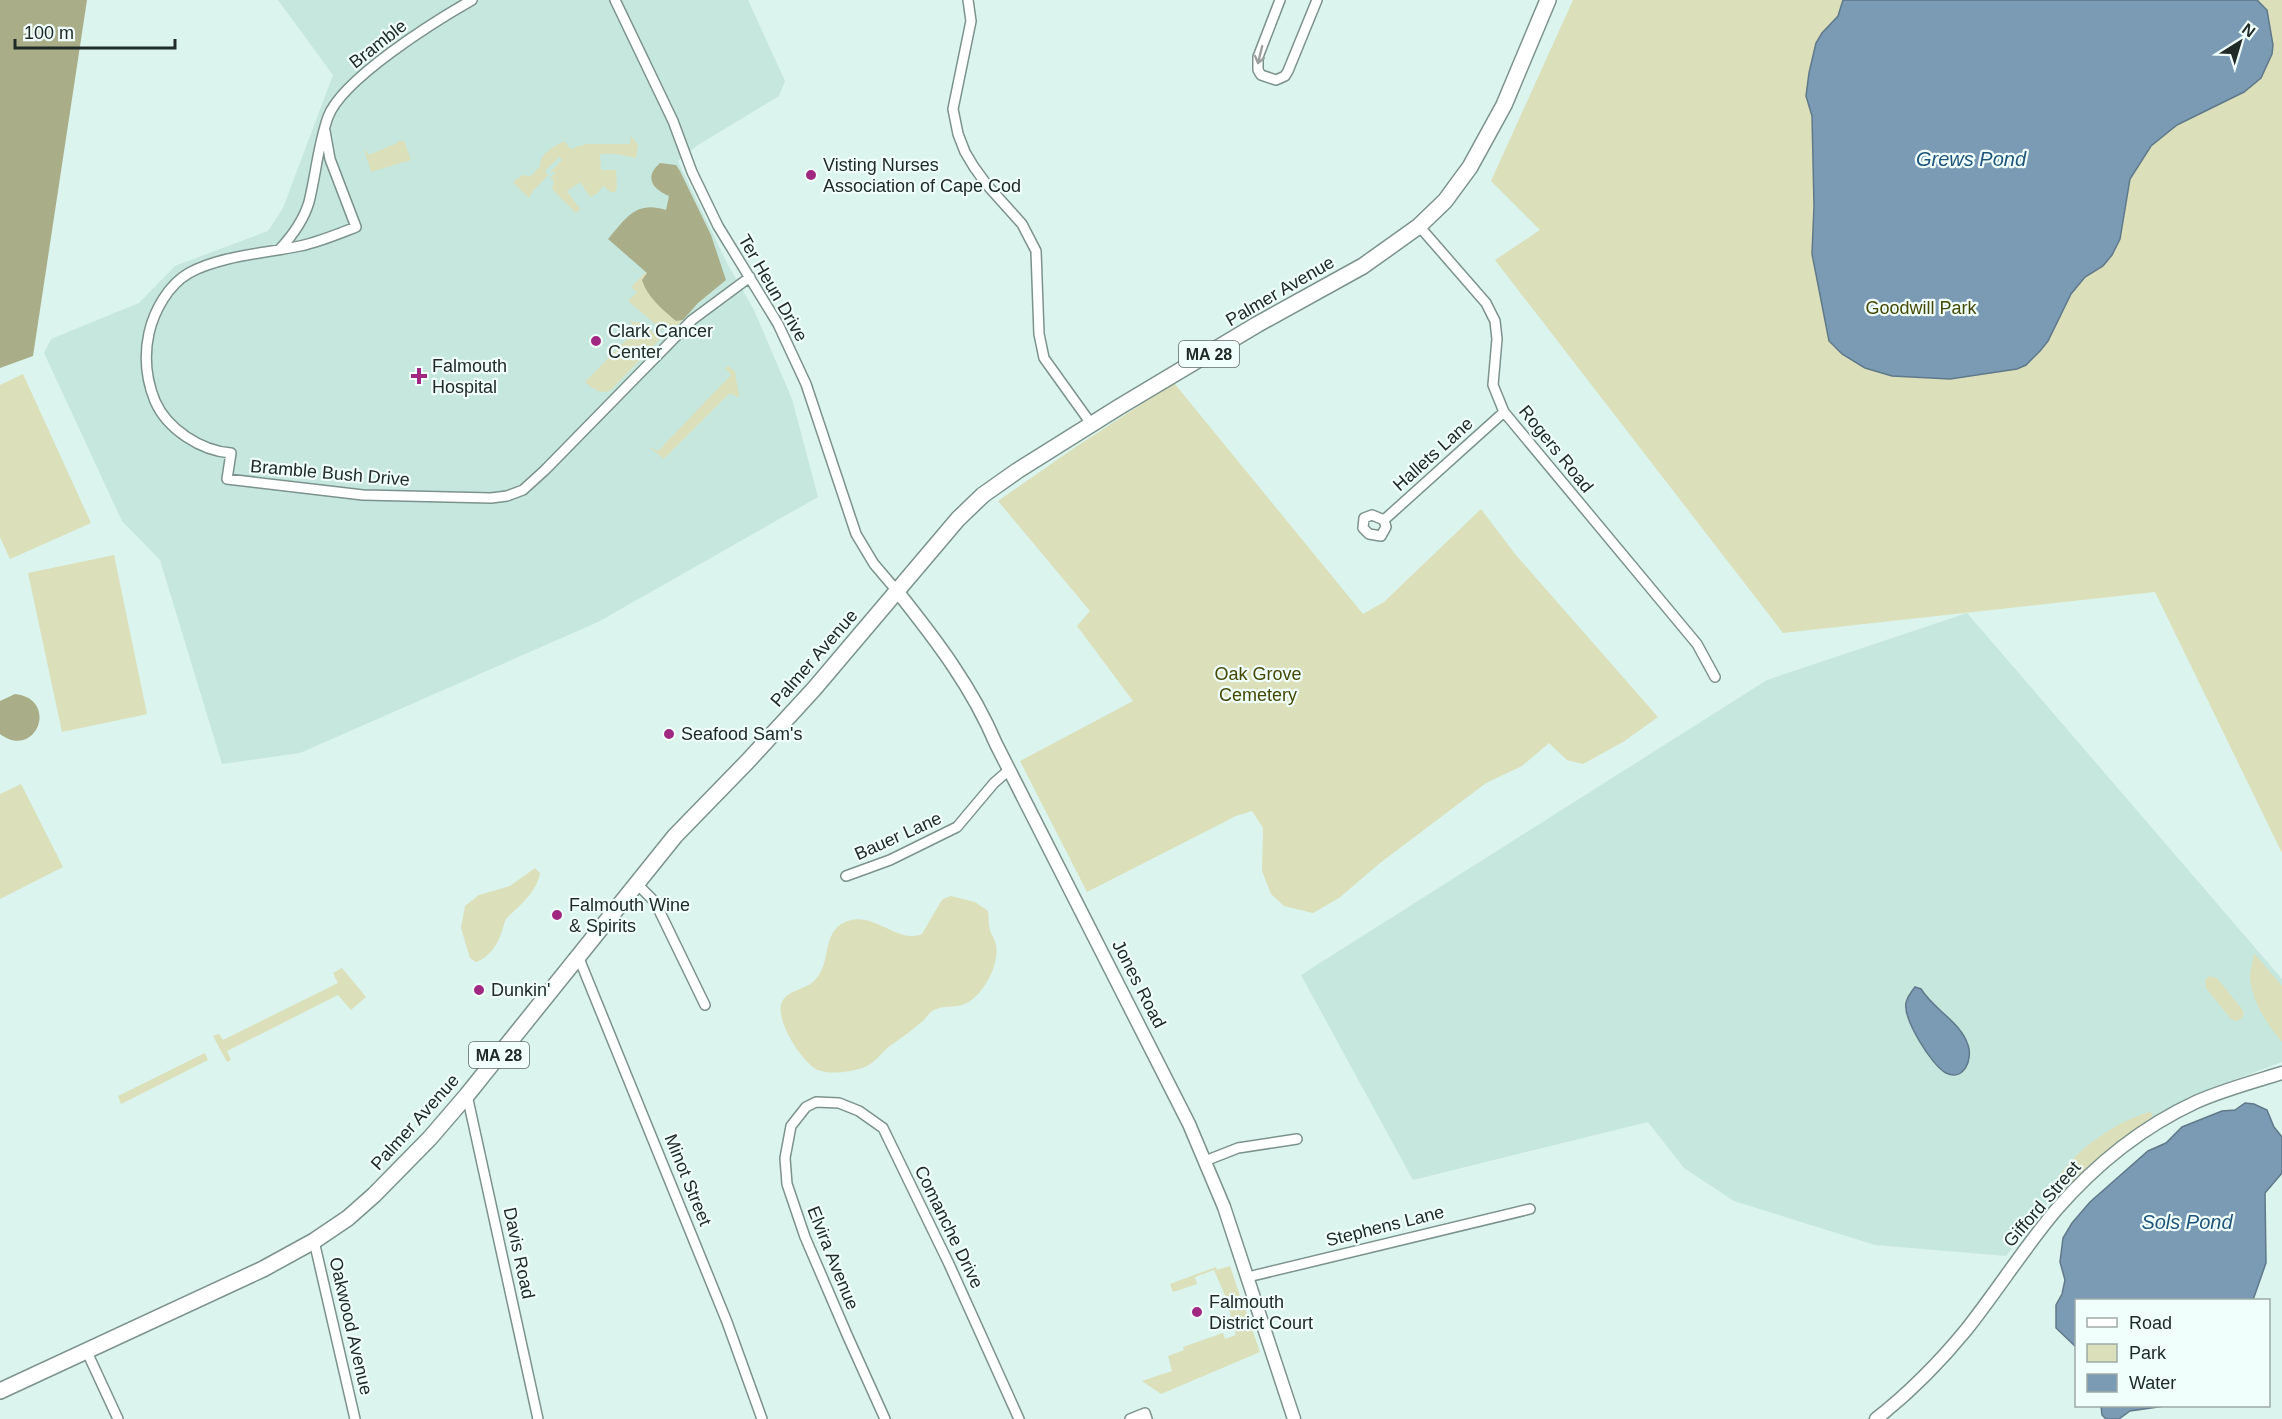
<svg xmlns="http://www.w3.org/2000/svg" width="2282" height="1419" viewBox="0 0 2282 1419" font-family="Helvetica,sans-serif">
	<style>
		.built { fill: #c6e7de }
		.green { fill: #dbdfba }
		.forest { fill: #a9ae88 }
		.water { fill: #7b9bb5; stroke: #60798a; stroke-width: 1.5 }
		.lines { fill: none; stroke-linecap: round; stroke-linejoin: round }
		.minor-casing { stroke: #7c928c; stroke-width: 12 }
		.secondary-casing { stroke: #7c928c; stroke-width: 15 }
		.trunk-casing { stroke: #7c928c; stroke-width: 18 }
		.minor { stroke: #fff; stroke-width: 9 }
		.secondary { stroke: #fff; stroke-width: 12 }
		.trunk { stroke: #fff; stroke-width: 15 }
		.oneway { stroke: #9b9f9e }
		.poi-dot { fill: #a02880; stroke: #f0fffb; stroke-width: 2 }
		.labels { text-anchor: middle; stroke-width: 4.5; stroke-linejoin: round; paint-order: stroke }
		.shield { fill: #f0fffb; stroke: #5e6a67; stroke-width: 1.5 }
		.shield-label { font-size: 16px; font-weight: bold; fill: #202a27 }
		.street-label { font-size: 18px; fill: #202a27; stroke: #f0fffb }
		.poi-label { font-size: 18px; fill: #202a27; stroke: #f0fffb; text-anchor: start }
		.park-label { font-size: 18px; fill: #454906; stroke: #f0fffb }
		.water-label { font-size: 20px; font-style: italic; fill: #1f5479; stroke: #f0fffb }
	</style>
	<rect width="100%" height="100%" fill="#dbf4ed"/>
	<path class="built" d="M278 0H748L785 81 779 96 698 145 678 161 728 265 754 310 792 399 818 497 598 622 300 753 222 764 160 560 122 521 44 353 51 339 139 303 175 266 268 231 283 208 333 75Z
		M1967 613 2282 979V1062L2188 1097 2065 1180 2006 1256 1875 1245 1734 1201 1684 1168 1648 1122 1413 1180 1301 975 1767 680Z"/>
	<path class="green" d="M1573 0H2282V853L2155 592 1783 633 1495 260 1540 230 1491 181Z
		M631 136 638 145 636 158 616 154H600L601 170H616L617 188 615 192H611L603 186 598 193 590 197 580 182 567 191 580 209 576 213 552 189 554 181 550 178 556 172H550L562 160 559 157 545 171 548 175 533 191 529 198 513 182 523 175 531 176 540 166C540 153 554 147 564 141L571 149 586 144H630Z
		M398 141H404L411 160 371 172 364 149 369 155 397 143Z
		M646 272 676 321 683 320 670 331 660 328 628 301 637 292 631 287Z
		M629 321 643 323 660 339 611 390C600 395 593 389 585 382L637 329Z
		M729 366 735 372 739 396 737 397 730 393 664 459 649 447 658 451 731 375 725 368Z
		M23 374 91 523 10 559 0 537V385Z
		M1174 383 1363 614 1384 602 1481 509 1515 554 1658 717 1623 742 1583 764 1567 760 1549 743 1522 766 1486 783 1380 863 1339 898 1313 913 1284 906 1271 894 1262 871 1263 828 1252 811 1236 816 1087 892 1020 761 1133 701 1077 626 1090 611 998 501 1074 448Z
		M114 555 147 714 62 732 28 573Z
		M21 784 63 867 0 899V794Z
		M535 868 540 873C537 892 520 905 507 918 504 921 504 926 502 931 498 944 489 958 476 962L470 958 461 928 465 906 479 895 510 886Z
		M951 896 975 902 988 911C989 917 988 927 991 933 993 937 995 941 996 945 1000 964 983 995 967 1003 956 1009 943 1004 932 1011 928 1014 926 1018 923 1021 913 1029 904 1036 894 1043 884 1049 878 1060 867 1066 853 1072 832 1075 818 1070 802 1063 774 1019 782 1002 788 989 806 990 815 980 832 963 821 933 845 922 873 909 898 945 922 934L940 903 943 899Z
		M2254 953 2282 986V1042C2268 1026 2251 1000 2250 977 2250 970 2253 961 2254 953Z
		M342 968 366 997 351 1010 338 995 227 1051 231 1060 227 1062 213 1036 219 1034 223 1040 338 983 333 973Z
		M2209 976 2217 978 2242 1009 2244 1014 2241 1019 2236 1021 2231 1019 2206 988 2205 980Z
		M205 1053 208 1060 121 1104 118 1096Z
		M2149 1112 2153 1114 2151 1118 2107 1150 2053 1199 2047 1197C2047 1189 2053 1184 2058 1177 2081 1146 2112 1124 2149 1112Z
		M1230 1266 1240 1296 1227 1300 1214 1270 1195 1277 1197 1284 1173 1292 1170 1284 1216 1267 1217 1270Z
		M1242 1300 1260 1352 1161 1394 1142 1381 1172 1371 1168 1356 1184 1350 1183 1347 1223 1333 1225 1339 1236 1335 1228 1305Z"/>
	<path class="forest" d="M0 0H87L33 356 0 368Z
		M660 163 676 165 680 171 711 235 726 280 698 303 683 320 676 321C663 310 647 297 642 280L647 273 608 239C626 218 636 200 666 210L669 196C652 189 644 177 660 163Z
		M15 694C60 699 36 761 0 734V701Z"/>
	<path class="water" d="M1843 0H2257L2267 10 2273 45 2272 54 2261 78 2244 92 2177 125 2151 146 2130 179 2120 239 2112 255 2103 266 2085 277 2071 294 2048 341 2040 351 2026 365 2017 369 1950 379 1892 376 1865 368 1842 354 1829 341 1812 254 1814 206 1812 116 1806 96 1809 73 1816 43 1822 33 1838 16Z
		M1915 987 1921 989C1934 1010 1960 1021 1968 1045 1973 1059 1964 1082 1946 1073 1932 1066 1903 1019 1906 1003 1907 997 1911 992 1915 987Z
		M2245 1103 2254 1104 2267 1110 2274 1127 2282 1137V1173L2265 1193 2266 1263 2253 1300H2076V1347L2056 1328V1305L2062 1294 2065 1280 2060 1262 2063 1238 2072 1223 2090 1202 2148 1151 2166 1143 2182 1127 2222 1111 2235 1110Z
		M2101 1406H2165L2130 1411 2119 1419H2106L2102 1415Z"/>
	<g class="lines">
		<g class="minor-casing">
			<path id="minor" d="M615 0 673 121 692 172 718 226 778 324 806 384 856 534 874 564 897 591
				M968 0 971 21 953 109 958 134 965 152 974 167 987 185 1022 224 1036 251 1039 334 1044 358 1092 425
				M1280 0 1258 57V70L1261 75 1276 80 1285 76 1288 71 1317 0
				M325 131 330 159 356 227C338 234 319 242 300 246 266 253 219 256 189 273 168 285 154 311 149 333 144 356 146 379 155 401 167 429 201 451 231 453L227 479 363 495 491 498 507 496 523 490 545 470 692 320 750 277
				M1419 226 1486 303 1495 321 1497 339 1493 385 1504 412 1697 644 1715 677
				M280 249C292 236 304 219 309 202 316 174 318 145 328 117 342 79 435 21 472 0
				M1372 515 1384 520 1386 527 1381 536 1369 534 1363 528 1364 518Z
				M1384 520 1504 412
				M846 876 890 860 957 827 994 783 1009 770
				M636 883 655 902 705 1005
				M578 956 727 1322 762 1419
				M467 1095 538 1419
				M1205 1161 1238 1148 1297 1139
				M314 1241 355 1419
				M1248 1277 1530 1209
				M87 1352 118 1419
				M885 1419 848 1337 805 1237 787 1184 785 1158 791 1126 806 1107 816 1102 839 1103 859 1111 883 1128 949 1264 1019 1419
				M1130 1419 1145 1413 1147 1419"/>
		</g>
		<g class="secondary-casing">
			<path id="secondary" d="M897 591C936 640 972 687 996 744L1189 1124 1224 1207 1294 1419
				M1876 1419C1909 1393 1939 1363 1966 1330 1997 1291 2024 1248 2056 1210 2095 1165 2142 1127 2196 1102 2223 1090 2253 1082 2282 1073"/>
		</g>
		<g class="trunk-casing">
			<path id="trunk" d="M0 1391 263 1269 314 1241 348 1218 374 1195 430 1138 467 1095 675 836 747 762 814 689 958 519 983 495 1017 471 1119 407 1258 324 1363 266 1419 226 1445 201 1470 167 1504 105 1548 0"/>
		</g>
		<use href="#minor" class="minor"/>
		<use href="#secondary" class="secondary"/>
		<use href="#trunk" class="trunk"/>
	</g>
	<defs><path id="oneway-shaft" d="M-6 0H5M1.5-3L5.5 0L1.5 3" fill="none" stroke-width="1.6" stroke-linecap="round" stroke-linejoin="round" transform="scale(1.5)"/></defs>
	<use class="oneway" href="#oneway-shaft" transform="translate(1260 55) rotate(104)"/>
	<g class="poi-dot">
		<circle cx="811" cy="175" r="6"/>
		<circle cx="596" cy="341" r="6"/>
		<path d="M416 367h6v6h6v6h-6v6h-6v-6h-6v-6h6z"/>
		<circle cx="669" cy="734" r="6"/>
		<circle cx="557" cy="915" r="6"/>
		<circle cx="479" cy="990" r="6"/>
		<circle cx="1197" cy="1312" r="6"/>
	</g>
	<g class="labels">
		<g class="shield">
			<rect x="1179" y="341" width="60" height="26" rx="4.5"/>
			<rect x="469" y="1042" width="60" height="26" rx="4.5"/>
		</g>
		<g class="shield-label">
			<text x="1209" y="360">MA 28</text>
			<text x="499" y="1061">MA 28</text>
		</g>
		<g class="street-label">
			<text transform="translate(378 44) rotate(-38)" y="6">Bramble</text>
			<text transform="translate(773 288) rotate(60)" y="6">Ter Heun Drive</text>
			<text transform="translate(1280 291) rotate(-30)" y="6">Palmer Avenue</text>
			<text transform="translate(1556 449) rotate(51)" y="6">Rogers Road</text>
			<text transform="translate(1433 454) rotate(-42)" y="6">Hallets Lane</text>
			<text transform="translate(330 473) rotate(5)" y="6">Bramble Bush Drive</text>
			<text transform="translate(814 658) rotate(-49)" y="6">Palmer Avenue</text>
			<text transform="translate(898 836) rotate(-24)" y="6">Bauer Lane</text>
			<text transform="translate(1139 984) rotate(63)" y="6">Jones Road</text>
			<text transform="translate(415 1122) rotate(-48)" y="6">Palmer Avenue</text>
			<text transform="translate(688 1180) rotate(68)" y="6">Minot Street</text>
			<text transform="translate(2042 1204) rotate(-49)" y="6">Gifford Street</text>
			<text transform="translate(1385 1226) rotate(-14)" y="6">Stephens Lane</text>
			<text transform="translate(949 1227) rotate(64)" y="6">Comanche Drive</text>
			<text transform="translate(519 1253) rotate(78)" y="6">Davis Road</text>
			<text transform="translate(833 1258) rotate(68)" y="6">Elvira Avenue</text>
			<text transform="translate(351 1326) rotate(77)" y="6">Oakwood Avenue</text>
		</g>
		<g class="poi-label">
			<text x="823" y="171">Visting Nurses<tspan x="823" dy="21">Association of Cape Cod</tspan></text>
			<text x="608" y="337">Clark Cancer<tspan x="608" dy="21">Center</tspan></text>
			<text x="432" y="372">Falmouth<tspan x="432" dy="21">Hospital</tspan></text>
			<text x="681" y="740">Seafood Sam's</text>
			<text x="569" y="911">Falmouth Wine<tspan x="569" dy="21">&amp; Spirits</tspan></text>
			<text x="491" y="996">Dunkin'</text>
			<text x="1209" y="1308">Falmouth<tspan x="1209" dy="21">District Court</tspan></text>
		</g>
		<g class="park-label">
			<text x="1921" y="314">Goodwill Park</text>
			<text x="1258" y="680">Oak Grove<tspan x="1258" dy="21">Cemetery</tspan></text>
		</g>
		<g class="water-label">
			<text x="1971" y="166">Grews Pond</text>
			<text x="2187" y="1229">Sols Pond</text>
		</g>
	</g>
	<rect x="2075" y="1299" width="195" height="108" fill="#f0fffb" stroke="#9daaa6" stroke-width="1.5"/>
	<rect x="2087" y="1318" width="30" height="9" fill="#ffffff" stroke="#9daaa6" stroke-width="1.5"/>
	<text x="2129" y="1329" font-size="18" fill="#202a27">Road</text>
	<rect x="2087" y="1344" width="30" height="18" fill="#dbdfba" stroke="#9daaa6" stroke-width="1.5"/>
	<text x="2129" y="1359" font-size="18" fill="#202a27">Park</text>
	<rect x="2087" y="1374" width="30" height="18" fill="#7b9bb5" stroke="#9daaa6" stroke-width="1.5"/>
	<text x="2129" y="1389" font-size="18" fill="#202a27">Water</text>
	<g transform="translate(2240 42) rotate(37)" stroke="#f0fffb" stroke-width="4.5" paint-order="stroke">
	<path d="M0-4.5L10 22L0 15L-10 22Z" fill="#202a27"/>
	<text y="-9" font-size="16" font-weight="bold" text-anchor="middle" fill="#202a27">N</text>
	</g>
	<path d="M15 39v9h160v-9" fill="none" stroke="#202a27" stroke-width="3"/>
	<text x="24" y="39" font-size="18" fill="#202a27" stroke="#f0fffb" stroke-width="4.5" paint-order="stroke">100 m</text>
</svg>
